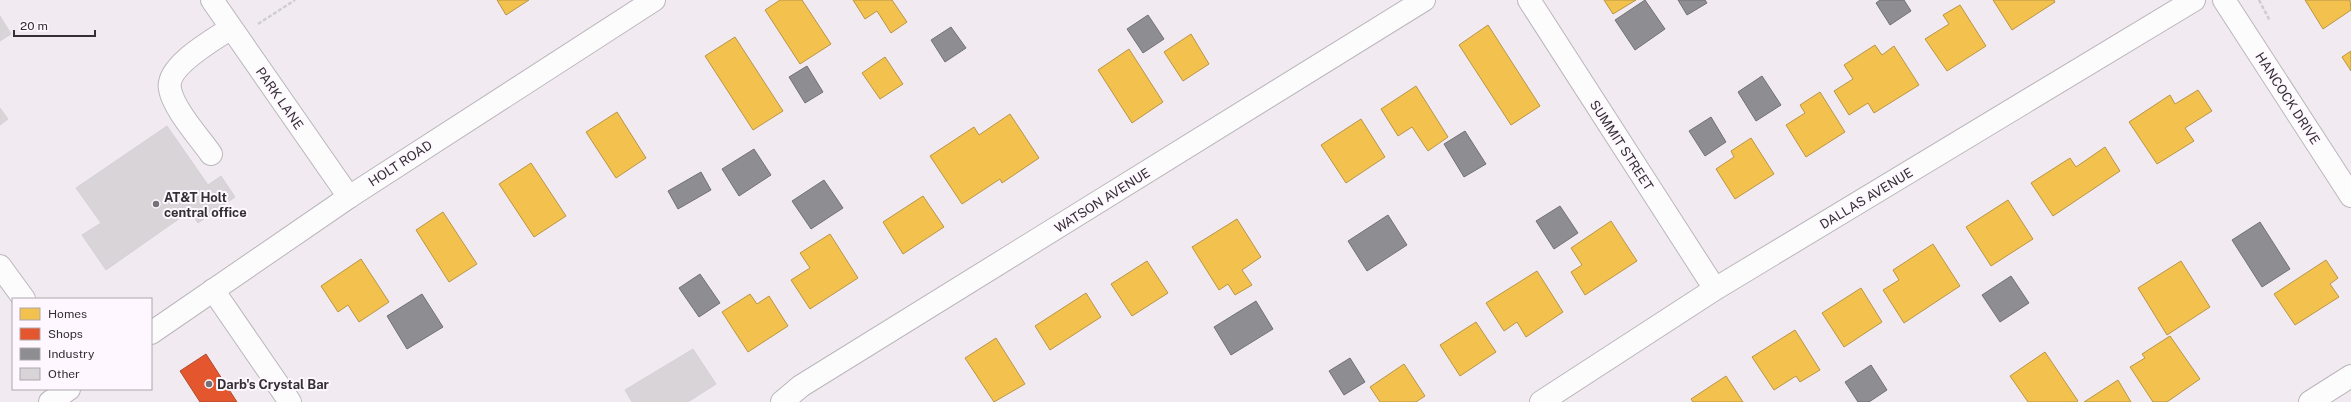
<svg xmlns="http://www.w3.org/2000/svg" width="2351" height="402" viewBox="0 0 2351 402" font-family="'Public Sans',sans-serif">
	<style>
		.homes { fill: #f2c14e; stroke: #b99546 }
		.shops { fill: #e4572e; stroke: #af4b30 }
		.industry { fill: #8d8d92; stroke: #727176 }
		.building { fill: #d8d4d8; stroke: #d7d1d4 }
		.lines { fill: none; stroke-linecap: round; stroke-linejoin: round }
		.minor-casing { stroke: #bbb6bb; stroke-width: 24 }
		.major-casing { stroke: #bbb6bb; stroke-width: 24 }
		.path { stroke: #cfcdcf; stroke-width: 2.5; stroke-dasharray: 4 2; stroke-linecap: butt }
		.minor { stroke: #fdfcfd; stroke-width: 22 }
		.major { stroke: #fdfcfd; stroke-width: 22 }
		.poi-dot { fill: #767176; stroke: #fef7ff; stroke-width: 1.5 }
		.labels { text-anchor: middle; stroke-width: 4; stroke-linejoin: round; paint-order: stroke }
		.street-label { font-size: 13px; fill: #332f33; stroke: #fef7ff }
		.poi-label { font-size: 13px; font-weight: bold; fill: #332f33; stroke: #fef7ff; text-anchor: start }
	</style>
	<rect width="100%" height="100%" fill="#f1ebf1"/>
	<path class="homes" d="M497 0H529L506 15Z
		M780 0H802L831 44 800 64 765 10Z
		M853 0H892L907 22 891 33 877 11 865 19Z
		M1604 0H1636L1613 14Z
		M1993 0H2054L2055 2 2012 30Z
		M2305 0H2350L2351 10 2323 29Z
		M1960 5 1986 46 1947 71 1925 39 1949 24 1943 15Z
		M1488 25 1540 106 1511 125 1459 45Z
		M1191 34 1209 64 1183 81 1164 52Z
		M735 37 783 111 753 130 705 56Z
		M1875 45 1882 55 1894 46 1919 85 1874 113 1868 103 1849 115 1834 91 1853 79 1844 65Z
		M1129 49 1163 102 1132 123 1098 70Z
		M2351 51V71L2342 57Z
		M885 57 903 84 880 99 862 73Z
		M1416 86 1448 137 1428 151 1412 127 1398 136 1381 109Z
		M2198 90 2212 111 2185 128 2194 141 2157 164 2129 122 2170 95 2175 104Z
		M1820 92 1845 132 1806 157 1786 125 1805 113 1800 105Z
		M617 112 646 158 616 178 586 132Z
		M1010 114 1039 158 1002 183 1000 179 962 204 930 156 974 127 979 135Z
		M1361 119 1385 157 1346 183 1321 145Z
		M1751 138 1774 174 1735 199 1716 169 1734 157 1731 151Z
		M2105 147 2120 171 2053 216 2031 183 2070 158 2076 167Z
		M531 163 566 216 534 237 499 184Z
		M923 196 944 227 903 254 883 222Z
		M2008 200 2033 239 1991 266 1966 227Z
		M443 212 477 264 449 282 416 230Z
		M1237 219 1261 257 1242 270 1252 285 1235 295 1228 284 1219 290 1192 247Z
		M1611 221 1637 261 1585 295 1571 272 1582 265 1571 248Z
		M830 234 858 278 810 309 791 280 810 268 800 253Z
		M1933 244 1960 286 1904 323 1883 290 1899 280 1893 270Z
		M361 259 389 302 359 322 348 305 338 312 321 286Z
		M2326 260 2338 278 2330 284 2339 297 2295 325 2274 294Z
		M1147 261 1168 293 1132 316 1111 284Z
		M2181 261 2210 307 2167 335 2138 288Z
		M1537 271 1563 312 1526 337 1517 322 1504 331 1486 303Z
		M1861 288 1882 322 1844 347 1822 313Z
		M1086 293 1101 317 1050 350 1035 326Z
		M750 294 757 304 769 296 788 326 748 352 722 312Z
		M1476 322 1496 352 1460 376 1440 345Z
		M1795 330 1820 370 1800 382 1796 376 1774 390 1752 357Z
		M2170 336 2200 379 2167 402H2153L2130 367 2145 358 2142 354Z
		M996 338 1025 384 994 402 965 358Z
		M2045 352 2078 401 2076 402H2028L2010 376Z
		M1404 364 1425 396 1416 402H1380L1370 387Z
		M1726 376 1743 402H1693L1691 399Z
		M2118 380 2131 402H2084Z"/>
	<path class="shops" d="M206 354 237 402H200L180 371Z"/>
	<path class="industry" d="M1645 0 1665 29 1635 50 1615 20Z
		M1678 0H1705L1707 3 1687 15Z
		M1880 0H1904L1911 11 1890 25 1876 3Z
		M1148 15 1164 39 1143 53 1127 29Z
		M951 27 966 48 945 62 931 40Z
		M807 66 823 92 805 103 789 77Z
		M1762 76 1781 105 1756 121 1738 92Z
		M1711 117 1726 142 1705 156 1689 131Z
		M1465 131 1486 164 1464 177 1444 144Z
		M754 149 771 175 739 196 722 169Z
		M701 172 711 190 678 209 668 191Z
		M824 180 843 208 811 229 792 201Z
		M1560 206 1578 233 1554 249 1536 221Z
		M1388 215 1407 245 1367 271 1348 241Z
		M2260 222 2290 269 2262 287 2232 240Z
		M700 274 720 303 699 317 679 288Z
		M2011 276 2029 303 2000 322 1982 295Z
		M422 294 443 327 407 349 387 316Z
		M1256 301 1273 329 1231 355 1214 327Z
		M1350 358 1365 382 1344 395 1329 371Z
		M1871 365 1887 390 1869 402H1858L1845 382Z"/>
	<path class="building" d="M0 16 11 34 0 41Z
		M0 108 8 119 0 125Z
		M167 126 208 185 221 176 235 197 198 223 190 211 106 270 82 235 101 223 76 188Z
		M693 349 716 384 688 402H632L625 390Z"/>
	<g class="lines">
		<g class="minor-casing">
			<path id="minor" d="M212 0 349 197
				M1529 0 1715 289
				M2224 0 2351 196
				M211 154C199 137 173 108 170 89 165 66 215 39 231 28
				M0 266 24 299
				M213 290 290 402
				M782 402 801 386 1424 0
				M1541 402 1715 289 2194 0
				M2310 402 2351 376"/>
		</g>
		<g class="major-casing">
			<path id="major" d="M151 333 349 197 654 0
				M50 402 69 389"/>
		</g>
		<path class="path" d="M2259 0 2270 21
			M258 24 295 0"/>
		<use href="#minor" class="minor"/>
		<use href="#major" class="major"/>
	</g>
	<g class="poi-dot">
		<circle cx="156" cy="204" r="4"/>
		<circle cx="209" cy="384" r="4"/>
	</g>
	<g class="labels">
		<g class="street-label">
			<text transform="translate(280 98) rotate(55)" y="5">PARK LANE</text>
			<text transform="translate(2288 98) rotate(57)" y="5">HANCOCK DRIVE</text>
			<text transform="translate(1622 145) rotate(57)" y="5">SUMMIT STREET</text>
			<text transform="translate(400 163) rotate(-33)" y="5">HOLT ROAD</text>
			<text transform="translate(1866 198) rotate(-31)" y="5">DALLAS AVENUE</text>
			<text transform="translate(1102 200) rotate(-32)" y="5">WATSON AVENUE</text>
		</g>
		<g class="poi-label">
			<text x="164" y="202">AT&amp;T Holt<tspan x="164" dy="15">central office</tspan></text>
			<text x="217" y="389">Darb's Crystal Bar</text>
		</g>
	</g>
	<rect x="12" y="298" width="140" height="92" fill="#fef7ff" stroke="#ada7ad"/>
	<rect x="20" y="308" width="20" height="12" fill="#f2c14e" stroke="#ada7ad"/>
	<text x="48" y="318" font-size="12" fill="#332f33">Homes</text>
	<rect x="20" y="328" width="20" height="12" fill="#e4572e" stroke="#ada7ad"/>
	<text x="48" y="338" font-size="12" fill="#332f33">Shops</text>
	<rect x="20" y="348" width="20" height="12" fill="#8d8d92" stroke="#ada7ad"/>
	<text x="48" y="358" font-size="12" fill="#332f33">Industry</text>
	<rect x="20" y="368" width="20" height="12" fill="#d8d4d8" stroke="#ada7ad"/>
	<text x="48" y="378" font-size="12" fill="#332f33">Other</text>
	<path d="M14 30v6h81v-6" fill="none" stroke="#332f33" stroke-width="2"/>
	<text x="20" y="30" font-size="12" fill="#332f33" stroke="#fef7ff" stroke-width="3" paint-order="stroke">20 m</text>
</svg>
